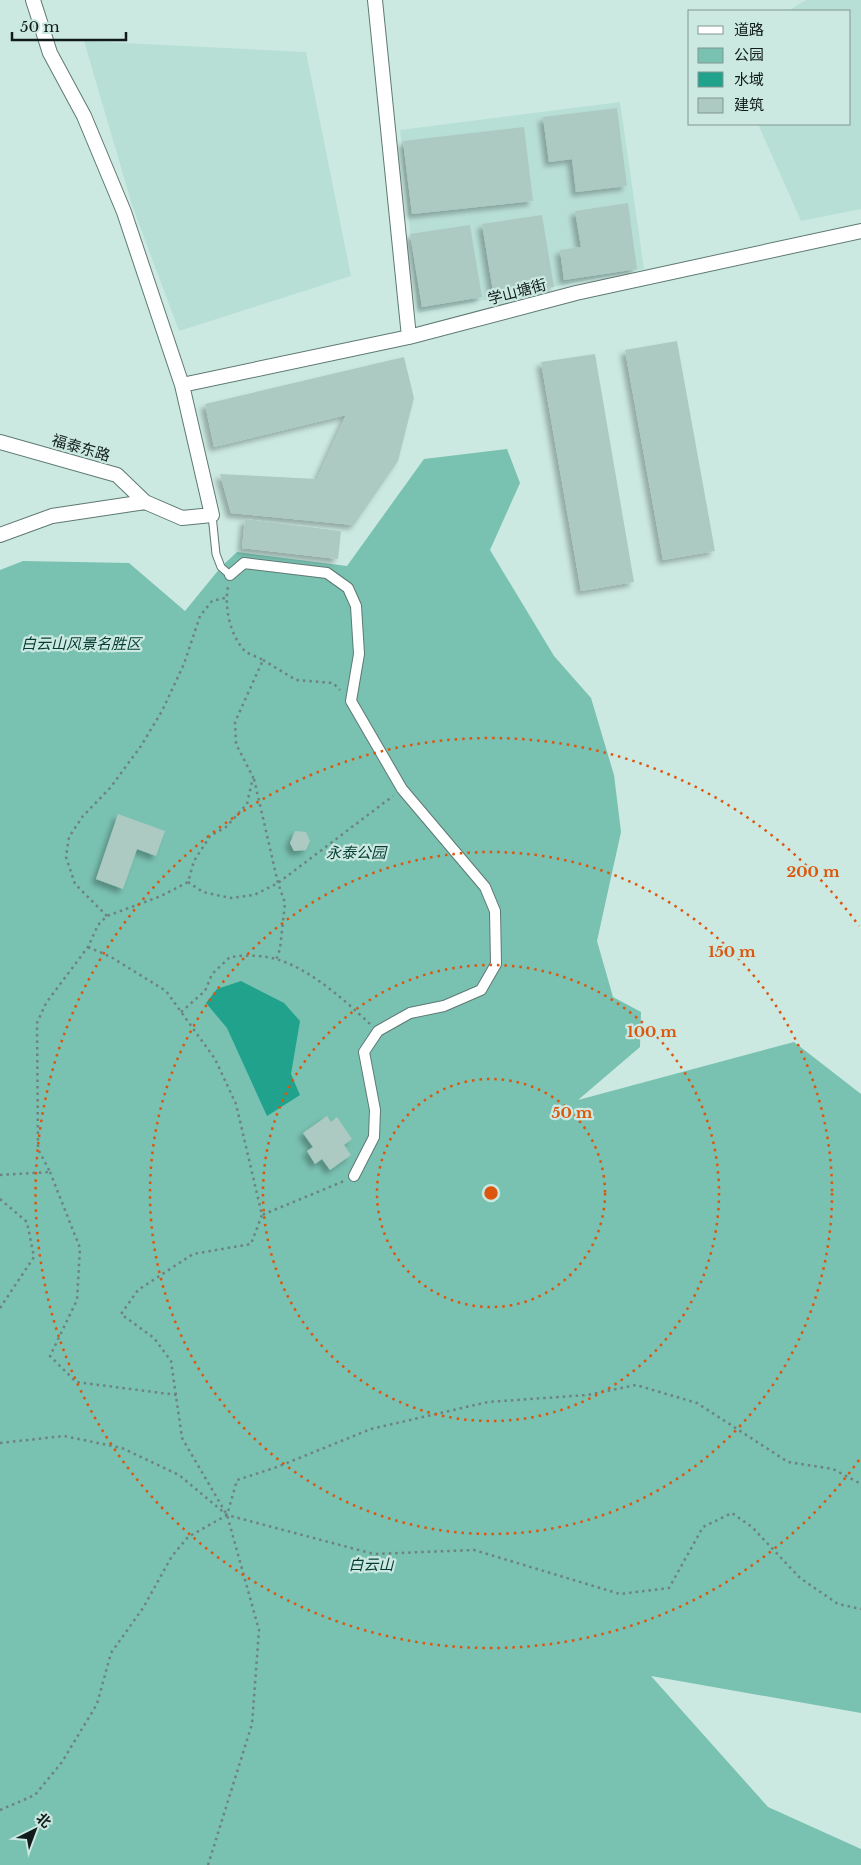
<svg xmlns="http://www.w3.org/2000/svg" width="861" height="1865" viewBox="0 0 861 1865" font-family="'Libre Baskerville','Noto Sans SC',serif">
	<style>
		.built { fill: #b8dfd6 }
		.green { fill: #79c1b1 }
		.water { fill: #20a28d }
		.building { fill: #adcac2; filter: url(#shadow) }
		.lines { fill: none; stroke-linecap: round; stroke-linejoin: round }
		.service-casing { stroke: #5e7973; stroke-width: 9 }
		.pedestrian-casing { stroke: #5e7973; stroke-width: 12 }
		.minor-casing { stroke: #5e7973; stroke-width: 16 }
		.path { stroke: #6e837e; stroke-width: 2.5; stroke-dasharray: 2.5 4; stroke-linecap: butt }
		.service { stroke: #fff; stroke-width: 7 }
		.pedestrian { stroke: #fff; stroke-width: 10 }
		.minor { stroke: #fff; stroke-width: 14 }
		.ring { fill: none; stroke: #dd560d; stroke-width: 2.5; stroke-dasharray: 2.5 5 }
		.labels { text-anchor: middle; stroke-width: 4.5; stroke-linejoin: round; paint-order: stroke }
		.street-label { font-size: 15px; fill: #111c1a; stroke: #cbe9e1 }
		.park-label { font-size: 15px; font-style: italic; fill: #043c34; stroke: #cbe9e1 }
		.centre { fill: #dd560d; stroke: #cbe9e1; stroke-width: 2.5 }
		.ring-label { font-size: 15px; text-anchor: middle; font-weight: bold; fill: #dd560d; stroke: #cbe9e1; stroke-width: 4.5; stroke-linejoin: round; paint-order: stroke }
	</style>
	<defs>
		<filter id="shadow"><feDropShadow dx="-4.5" dy="4.5" stdDeviation="2.5" flood-color="#0004"/></filter>
	</defs>
	<rect width="100%" height="100%" fill="#cbe9e1"/>
	<path class="built" d="M806 0H861V209L801 221 758 124H850V11H788Z
		M84 41 306 52 351 276 179 331 132 205Z
		M620 102 644 269 418 313 400 130Z"/>
	<path class="green" d="M507 449 520 483 490 550 554 656 591 698 614 775 621 832 597 941 613 997 641 1012 640 1047 578 1100 794 1042 861 1094V1713L651 1676 768 1807 861 1849V1865H0V570L23 561 129 563 185 611 221 567 237 552 347 566 424 459Z"/>
	<path class="water" d="M241 981 284 1003 300 1021 291 1074 300 1095 267 1116 227 1028 206 1003 217 989Z"/>
	<path class="building" d="M617 108 627 186 576 192 572 159 549 162 543 117Z
		M524 127 533 201 412 214 403 141Z
		M628 203 637 269 564 280 560 250 581 247 575 211Z
		M542 215 554 287 494 297 482 224Z
		M470 225 482 297 422 307 410 234Z
		M677 341 715 551 663 560 625 350Z
		M595 354 634 582 581 591 541 362Z
		M404 357 414 398 398 461 354 525 231 513 220 474 317 479 346 415 214 447 205 404Z
		M245 519 341 531 338 559 242 548Z
		M118 814 165 831 156 856 137 849 123 889 96 879Z
		M295 831 306 832 310 841 306 850 294 851 290 843Z
		M327 1116 331 1122 337 1117 352 1139 344 1145 351 1155 330 1170 322 1159 315 1164 307 1151 313 1147 303 1133Z"/>
	<g class="lines">
		<g class="service-casing">
			<path id="service" d="M212 515 216 554 221 567 230 575"/>
		</g>
		<g class="pedestrian-casing">
			<path id="pedestrian" d="M230 575 244 563 327 573 348 588 356 606 359 654 351 701 402 789 485 887 495 911 496 964 481 990 444 1006 410 1013 378 1031 364 1052 375 1110 374 1137 354 1176"/>
		</g>
		<g class="minor-casing">
			<path id="minor" d="M375 0 409 337
				M182 385 409 337 576 293 861 231
				M0 442 117 475 145 502
				M0 535 52 516 145 502 182 518 212 515 182 385 124 212 84 116 50 53 33 0"/>
		</g>
		<path class="path" d="M263 660 296 680 333 683 340 690
			M254 779 278 883 285 903 280 949 276 960
			M188 882 203 892 230 898 254 895 278 883 393 796
			M107 916 75 884 66 857 69 837 83 816 110 788 141 746 162 711 184 664 200 616 212 601 225 598
			M88 947 111 957 166 991 215 1059 236 1104 262 1215 344 1181
			M181 1012 205 991 212 974 230 957C239 956 248 955 257 956 298 957 341 997 370 1024
			M50 1172 80 1248 77 1300 50 1356 76 1382 177 1395
			M0 1175 50 1172 38 1149 37 1023 46 1003 88 947 98 925 107 916 161 896 188 882 194 861 210 836 226 827 247 804 253 777 236 744 235 722 263 660C258 657 250 655 245 651 230 636 224 606 228 587
			M0 1199 27 1222 34 1257 0 1308
			M0 1443 64 1436 122 1448 179 1475 227 1515 374 1554 474 1550 620 1594 669 1588 703 1527 732 1513 752 1527 800 1578 838 1604 861 1609
			M0 1810 35 1795 62 1762 97 1704 111 1653 143 1608 172 1556 188 1537 227 1515 237 1480 277 1467 371 1429 488 1402 587 1395 636 1385 697 1403 788 1462 833 1469 861 1484
			M208 1865 252 1724 259 1630 227 1515 182 1438 171 1361 154 1338 121 1314 138 1290 193 1254 251 1244 262 1215"/>
		<use href="#service" class="service"/>
		<use href="#pedestrian" class="pedestrian"/>
		<use href="#minor" class="minor"/>
	</g>
	<g class="ring">
		<circle cx="491" cy="1193" r="114"/>
		<circle cx="491" cy="1193" r="228"/>
		<circle cx="491" cy="1193" r="341"/>
		<path d="M859 1460A455 455 0 1 1 859 926"/>
	</g>
	<g class="labels">
		<g class="street-label">
			<text transform="translate(517 292) rotate(-15)" y="5">学山塘街</text>
			<text transform="translate(81 448) rotate(16)" y="5">福泰东路</text>
		</g>
		<g class="park-label">
			<text x="81" y="649">白云山风景名胜区</text>
			<text x="356" y="858">永泰公园</text>
			<text x="371" y="1570">白云山</text>
		</g>
	</g>
	<circle cx="491" cy="1193" r="8" class="centre"/>
	<g class="ring-label">
		<text x="813" y="877">200 m</text>
		<text x="732" y="957">150 m</text>
		<text x="652" y="1037">100 m</text>
		<text x="572" y="1118">50 m</text>
	</g>
	<rect x="688" y="10" width="162" height="115" fill="#cbe9e1" stroke="#819791"/>
	<rect x="698" y="26" width="25" height="8" fill="#ffffff" stroke="#819791"/>
	<text x="734" y="35" font-size="15" fill="#111c1a">道路</text>
	<rect x="698" y="48" width="25" height="15" fill="#79c1b1" stroke="#819791"/>
	<text x="734" y="60" font-size="15" fill="#111c1a">公园</text>
	<rect x="698" y="72" width="25" height="15" fill="#20a28d" stroke="#819791"/>
	<text x="734" y="85" font-size="15" fill="#111c1a">水域</text>
	<rect x="698" y="98" width="25" height="15" fill="#adcac2" stroke="#819791"/>
	<text x="734" y="110" font-size="15" fill="#111c1a">建筑</text>
	<g transform="translate(35 1830) rotate(42)" stroke="#cbe9e1" stroke-width="4" paint-order="stroke">
	<path d="M0-4L9 19L0 12L-9 19Z" fill="#111c1a"/>
	<text y="-8" font-size="14" font-weight="bold" text-anchor="middle" fill="#111c1a">北</text>
	</g>
	<path d="M12 32v8h114v-8" fill="none" stroke="#111c1a" stroke-width="2.5"/>
	<text x="20" y="32" font-size="15" fill="#111c1a" stroke="#cbe9e1" stroke-width="4" paint-order="stroke">50 m</text>
</svg>
